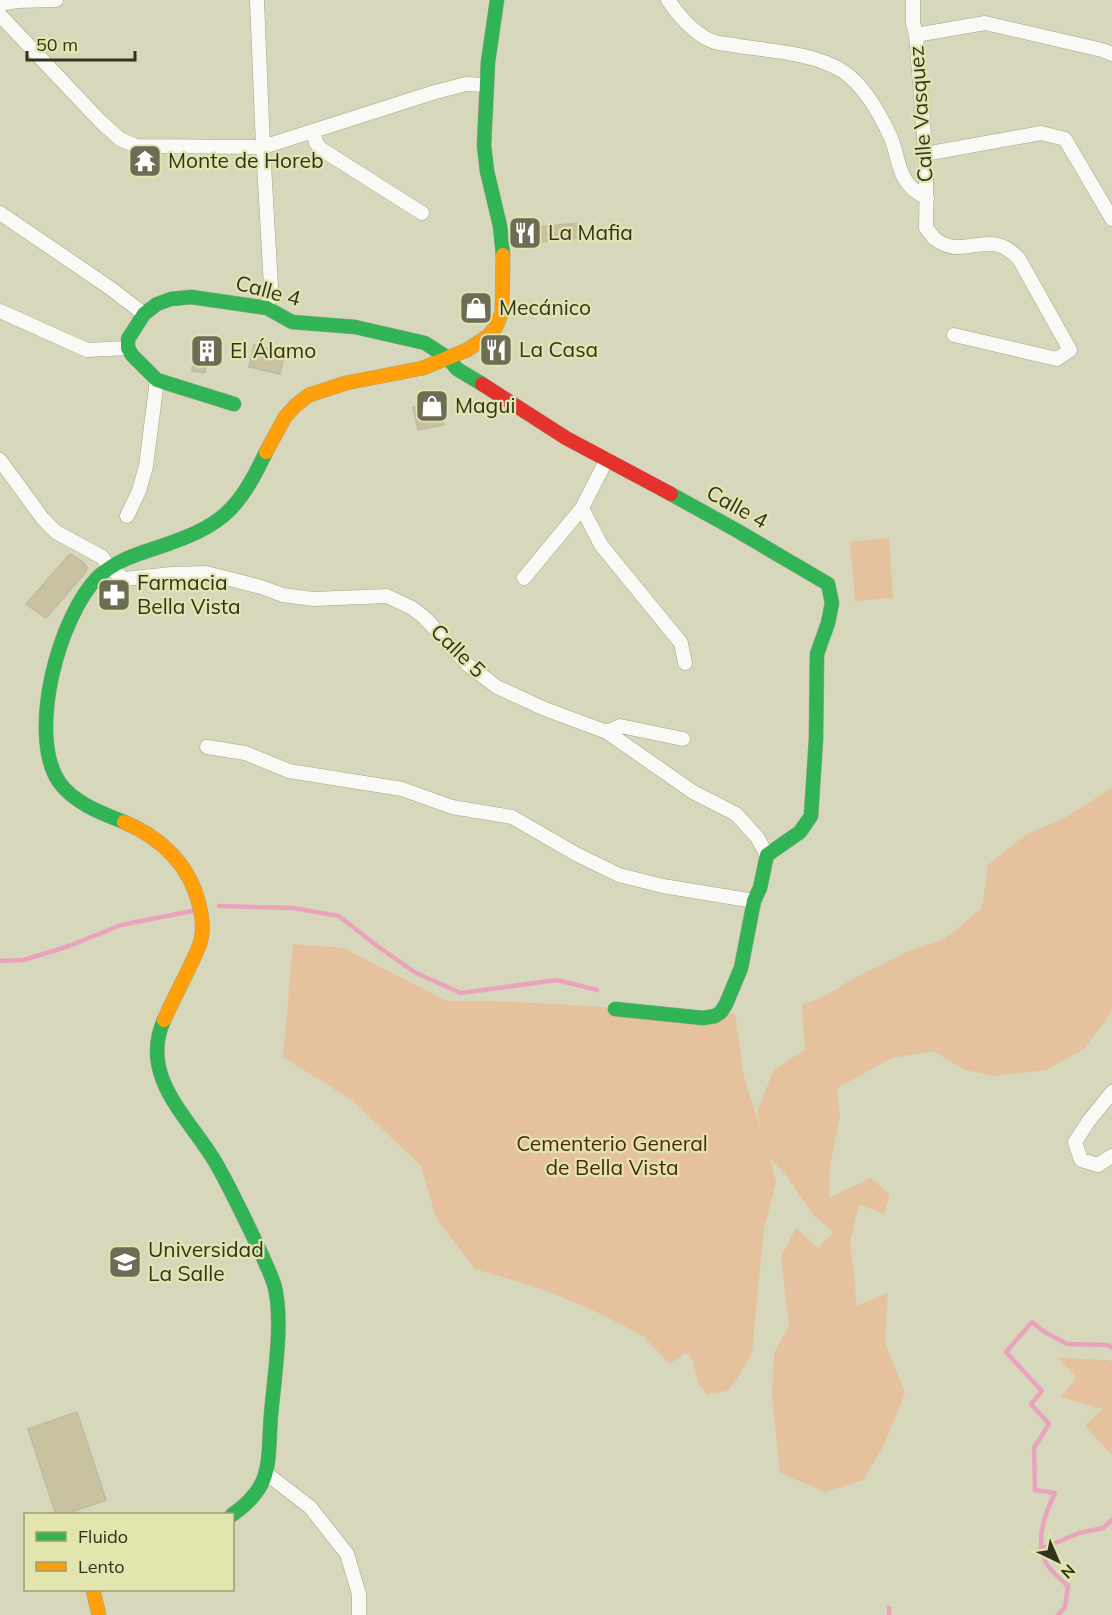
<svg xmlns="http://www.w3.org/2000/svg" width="1112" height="1615" viewBox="0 0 1112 1615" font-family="Mulish,sans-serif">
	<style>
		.green { fill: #e6c19e }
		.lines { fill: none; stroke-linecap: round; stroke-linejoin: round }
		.stream { stroke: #e9a4bc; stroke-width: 4.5 }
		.building { fill: #c9c2a0; stroke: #bebaa3; stroke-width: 1.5 }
		.street-casing { stroke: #a3a48d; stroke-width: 15 }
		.fast-casing { stroke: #a3a48d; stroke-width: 15 }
		.slow-casing { stroke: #a3a48d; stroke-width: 15 }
		.jam-casing { stroke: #a3a48d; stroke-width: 15 }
		.street { stroke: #f9f9f5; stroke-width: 14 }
		.fast { stroke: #30b455; stroke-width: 14 }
		.slow { stroke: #ff9f0a; stroke-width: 14 }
		.jam { stroke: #e5322d; stroke-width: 14 }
		.labels { text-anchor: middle; stroke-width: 4.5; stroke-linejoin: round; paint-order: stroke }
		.street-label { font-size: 21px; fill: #32331d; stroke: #e2e5ae }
		.poi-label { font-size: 21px; fill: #32331d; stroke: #e2e5ae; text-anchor: start }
		.park-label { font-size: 21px; fill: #4c270f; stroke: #e2e5ae }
	</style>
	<rect width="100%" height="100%" fill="#d7d8bb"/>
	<path class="green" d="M889 538 893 598 855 601 850 542Z
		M1112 788V1011L1084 1049 1046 1070 993 1076 965 1070 933 1051 892 1058 837 1088 840 1117 830 1165 829 1198 870 1178 890 1194 884 1214 859 1204 850 1242 855 1282 856 1306 888 1293 885 1343 905 1393 884 1445 863 1480 825 1492 780 1473 772 1395 774 1353 789 1326 781 1257 796 1228 818 1248 834 1232 814 1216 785 1174 770 1159 776 1182 764 1229 752 1353 736 1381 727 1391 707 1394 698 1384 693 1360 686 1353 670 1364 643 1336 601 1314 542 1289 475 1269 436 1218 421 1166 352 1100 283 1057 293 944 343 948 447 1001H492L735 1014 744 1077 763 1136 757 1113 773 1071 805 1049 802 1005 825 996 856 977 909 951 943 940 982 908 988 865 1025 835 1066 817Z
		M1057 1358 1109 1360 1112 1362V1455L1085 1426 1102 1409 1061 1397 1077 1377Z"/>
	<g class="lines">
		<path class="stream" d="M219 906 293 908 339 916 377 946 416 973 461 993 557 980 597 990
			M0 961 24 960 69 946 121 925 197 910
			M1041 1549 1079 1533 1103 1528 1112 1520
			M889 1608V1615
			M1058 1615 1065 1607 1068 1586C1061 1580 1053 1573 1048 1566 1033 1544 1045 1514 1055 1493L1035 1490 1034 1448 1049 1424 1031 1404 1042 1391 1006 1352 1032 1322 1043 1331 1067 1344 1108 1345 1112 1348"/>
	</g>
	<path class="building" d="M578 223 579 238 520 244 518 229Z
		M197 338 221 341 218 362 206 361 205 373 192 371Z
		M254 345 285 352 280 374 249 367Z
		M439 402 444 425 418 430 413 407Z
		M70 554 83 562 87 567 86 572 46 618 26 604Z
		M77 1412 106 1500 63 1515H56L28 1429Z"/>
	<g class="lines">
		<g class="street-casing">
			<path id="street" d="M257 0 263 147 271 287 267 308
				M668 0C679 16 696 36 715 42 722 44 730 44 738 46 771 51 815 53 844 72 864 86 881 116 891 138 898 155 898 175 912 188 916 192 922 195 927 199
				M913 0V23L916 35C921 99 928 163 926 228 929 231 932 236 935 239 965 262 989 225 1019 259L1070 350 1057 359 954 335
				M0 4 17 1 56 0
				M0 15 100 121 120 139 136 146 263 147 432 93 466 84 485 85
				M916 35 985 23 1102 50 1112 54
				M313 131 316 143 321 149 422 213
				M925 154 1041 133 1065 139 1112 219
				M0 213 110 288 144 314
				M0 311 87 350 128 348
				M0 460 43 519 56 532 102 557 109 567 124 579 172 574 206 573 261 587 283 595 313 599 387 596 412 608 425 618 468 665 497 687 545 709 607 732 693 792 736 814 757 837 767 855
				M582 508 601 545 681 643 685 663
				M127 516 139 491 146 466 157 380
				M524 578 582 508 607 459
				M607 732 620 726 683 739
				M207 747 245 753 289 771 402 789 452 807 512 817 576 854 619 875 663 886 754 901
				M1112 1092 1088 1122 1075 1142 1081 1160 1098 1165 1112 1156
				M267 1474 310 1507 347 1554 359 1594V1615"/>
		</g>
		<g class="fast-casing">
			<path id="fast" d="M497 0 488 62 484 145 487 171 500 226 503 255
				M234 404 157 380 132 355 128 348V339L144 314 157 304 171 299 191 297 267 308 292 322 355 327 425 343 448 358 457 369 482 384
				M124 822C101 813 74 803 59 782 27 734 59 616 98 577 115 561 137 554 159 547 222 526 238 511 266 452
				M615 1009 703 1018 715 1016 721 1012 726 1004 741 968 754 901 760 888 767 855 800 832 811 816 816 739 817 654 828 623 832 603 828 584 736 530 671 494
				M164 1020C138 1078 191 1119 217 1165 230 1188 241 1211 252 1234 260 1251 268 1267 274 1284 284 1319 274 1379 271 1415 267 1461 275 1485 232 1515"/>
		</g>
		<g class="slow-casing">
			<path id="slow" d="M266 452 285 417 296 405 309 395 346 383 423 368 467 350 488 336 496 327 502 312 503 255
				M124 822C161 838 189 864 199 904 202 916 204 928 201 940 199 948 195 955 192 962 183 981 173 1000 164 1020
				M93 1590 99 1615"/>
		</g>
		<g class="jam-casing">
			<path id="jam" d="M482 384 566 438 671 494"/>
		</g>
		<use href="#street" class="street"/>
		<use href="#fast" class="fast"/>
		<use href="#slow" class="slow"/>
		<use href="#jam" class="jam"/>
	</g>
	<defs>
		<g id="temple-square" transform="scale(1.725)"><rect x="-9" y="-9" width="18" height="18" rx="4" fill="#6c6d54" stroke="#e2e5ae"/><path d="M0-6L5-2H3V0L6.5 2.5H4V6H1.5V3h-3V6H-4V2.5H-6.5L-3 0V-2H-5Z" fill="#fff"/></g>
		<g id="restaurant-square" transform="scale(1.725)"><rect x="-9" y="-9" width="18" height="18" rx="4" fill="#6c6d54" stroke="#e2e5ae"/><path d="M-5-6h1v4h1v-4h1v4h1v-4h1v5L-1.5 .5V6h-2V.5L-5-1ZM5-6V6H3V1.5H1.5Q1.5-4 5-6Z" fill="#fff"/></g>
		<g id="shop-square" transform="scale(1.725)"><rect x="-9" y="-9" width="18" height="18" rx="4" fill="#6c6d54" stroke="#e2e5ae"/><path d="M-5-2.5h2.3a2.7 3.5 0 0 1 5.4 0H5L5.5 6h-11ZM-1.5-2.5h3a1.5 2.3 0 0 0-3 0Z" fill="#fff"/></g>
		<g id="building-square" transform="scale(1.725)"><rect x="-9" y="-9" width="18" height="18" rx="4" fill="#6c6d54" stroke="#e2e5ae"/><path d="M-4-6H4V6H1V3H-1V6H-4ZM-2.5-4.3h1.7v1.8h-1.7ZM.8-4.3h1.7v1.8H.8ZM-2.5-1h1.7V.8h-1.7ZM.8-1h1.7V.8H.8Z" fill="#fff"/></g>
		<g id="pharmacy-square" transform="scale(1.725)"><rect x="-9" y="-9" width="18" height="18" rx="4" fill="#6c6d54" stroke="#e2e5ae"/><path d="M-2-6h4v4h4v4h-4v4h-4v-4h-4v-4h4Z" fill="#fff"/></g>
		<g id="university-square" transform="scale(1.725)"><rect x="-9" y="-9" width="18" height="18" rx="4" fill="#6c6d54" stroke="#e2e5ae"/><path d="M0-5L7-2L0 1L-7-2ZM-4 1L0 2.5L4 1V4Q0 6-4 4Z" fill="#fff"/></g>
	</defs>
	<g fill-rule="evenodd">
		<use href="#temple-square" x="145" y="161"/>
		<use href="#restaurant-square" x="525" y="233"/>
		<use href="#shop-square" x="476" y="308"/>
		<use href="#restaurant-square" x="496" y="350"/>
		<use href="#building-square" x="207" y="351"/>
		<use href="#shop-square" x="432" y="406"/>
		<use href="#pharmacy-square" x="114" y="595"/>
		<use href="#university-square" x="125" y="1262"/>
	</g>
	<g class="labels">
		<g class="street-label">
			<text transform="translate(921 114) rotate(-94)" y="7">Calle Vasquez</text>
			<text transform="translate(268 291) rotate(15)" y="7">Calle 4</text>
			<text transform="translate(737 507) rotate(29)" y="7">Calle 4</text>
			<text transform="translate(458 651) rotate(44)" y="7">Calle 5</text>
		</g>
		<g class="poi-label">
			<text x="168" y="168">Monte de Horeb</text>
			<text x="548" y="240">La Mafia</text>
			<text x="499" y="315">Mecánico</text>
			<text x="519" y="357">La Casa</text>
			<text x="230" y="358">El Álamo</text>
			<text x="455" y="413">Magui</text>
			<text x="137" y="590">Farmacia<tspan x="137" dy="24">Bella Vista</tspan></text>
			<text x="148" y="1257">Universidad<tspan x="148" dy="24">La Salle</tspan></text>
		</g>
		<g class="park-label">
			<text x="612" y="1151">Cementerio General<tspan x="612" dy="24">de Bella Vista</tspan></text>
		</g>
	</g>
	<rect x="24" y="1513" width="210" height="78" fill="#e2e5ae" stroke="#9c9e74" stroke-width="1.5"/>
	<rect x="36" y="1532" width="30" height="9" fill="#30b455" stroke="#9c9e74" stroke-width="1.5"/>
	<text x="78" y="1543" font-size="18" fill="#32331d">Fluido</text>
	<rect x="36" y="1562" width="30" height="9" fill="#ff9f0a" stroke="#9c9e74" stroke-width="1.5"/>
	<text x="78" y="1573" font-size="18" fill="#32331d">Lento</text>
	<g transform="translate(1058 1561) rotate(136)" stroke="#e2e5ae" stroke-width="4.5" paint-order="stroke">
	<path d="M0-4.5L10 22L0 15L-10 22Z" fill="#32331d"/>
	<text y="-9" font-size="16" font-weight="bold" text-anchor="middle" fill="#32331d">N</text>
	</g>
	<path d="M27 51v9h108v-9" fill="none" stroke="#32331d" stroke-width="3"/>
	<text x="36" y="51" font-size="18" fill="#32331d" stroke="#e2e5ae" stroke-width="4.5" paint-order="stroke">50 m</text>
</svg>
